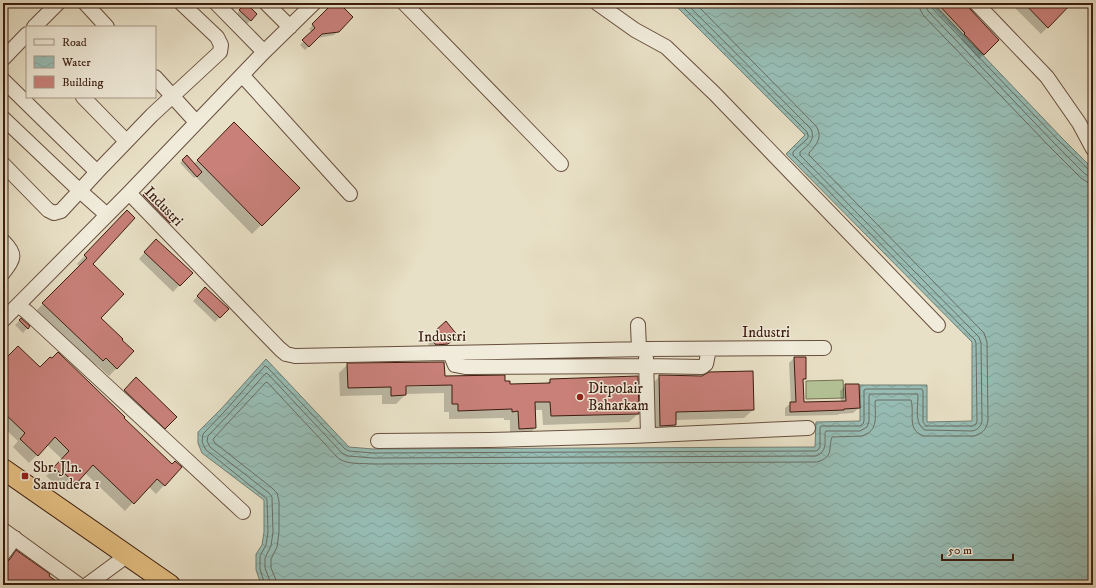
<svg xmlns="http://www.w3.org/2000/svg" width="1096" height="588" viewBox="0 0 1096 588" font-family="'IM FELL DW Pica',serif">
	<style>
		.pitch { fill: #b3c397; stroke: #787053 }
		.water { fill: url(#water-waves); stroke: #737d73 }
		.shadow { fill: #0003; fill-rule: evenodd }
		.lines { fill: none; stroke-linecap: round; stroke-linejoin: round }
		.shore { stroke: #6a6d62; stroke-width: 1 }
		.building { fill: #c88079; stroke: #3c1d0f }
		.minor-casing { stroke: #674e3d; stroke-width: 16 }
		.highway-casing { stroke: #3c1d0f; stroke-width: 22 }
		.minor { stroke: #f0ebda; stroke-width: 14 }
		.highway { stroke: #e4c083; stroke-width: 20 }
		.poi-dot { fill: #8f2418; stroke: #f0ebda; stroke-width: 1.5 }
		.labels { text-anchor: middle; stroke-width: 3; stroke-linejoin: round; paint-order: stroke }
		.street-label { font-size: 15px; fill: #3c1d0f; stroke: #f0ebda }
		.poi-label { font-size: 15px; fill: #3c1d0f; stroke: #f0ebda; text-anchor: start }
	</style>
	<defs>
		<pattern id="water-waves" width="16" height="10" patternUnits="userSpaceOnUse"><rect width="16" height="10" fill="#97bdb5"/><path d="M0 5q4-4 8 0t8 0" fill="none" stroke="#83a29a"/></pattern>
	</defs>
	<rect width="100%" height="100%" fill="#e8e0c6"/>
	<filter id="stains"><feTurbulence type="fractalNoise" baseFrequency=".005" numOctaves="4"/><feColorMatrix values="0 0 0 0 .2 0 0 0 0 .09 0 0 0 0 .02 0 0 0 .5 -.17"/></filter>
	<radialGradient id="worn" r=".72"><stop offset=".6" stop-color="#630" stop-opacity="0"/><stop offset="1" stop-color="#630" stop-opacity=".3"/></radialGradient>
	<path class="pitch" d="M843 380 844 398 806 399V381Z"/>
	<path class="water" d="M673 3H933L1061 137 1093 169V585H263L261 584 256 570V554L262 545 264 532V500L202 453 198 443V432L222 408 266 359 349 447 373 449 815 447 816 422 860 421V385H927V422L972 421V342L786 154 805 135Z"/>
	<path class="shadow" d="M335 3H337L352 17 334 35 318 38 305 50 300 45 312 32 309 29Z
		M929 3H967V6L998 40 979 59 961 39 962 38Z
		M1019 3H1071L1041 34 1015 8Z
		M246 4 256 14 246 25 236 15Z
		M234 124 298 188 252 234 196 177 194 178 180 163 187 157 194 164Z
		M146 193 173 218 166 225 141 199Z
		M119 219 91 264 100 318 117 368 109 376 97 365 94 368 35 312 79 266 77 264Z
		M150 246 191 273 173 292 139 259Z
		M205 288 227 309 215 322 193 301Z
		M21 319 29 326 23 333 15 325Z
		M446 323 453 339 443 348H432L428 344 434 338 432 336Z
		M3 356 40 368 123 418 172 465 181 467 156 494 148 486 125 511 85 473 67 491 56 481 54 483 46 476 62 459 47 445 29 463 13 447 18 441 3 427Z
		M794 358H805V378L802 381 803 403 841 402 840 391 846 385 859 408 853 413 839 414 838 415 785 416V408L791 403 789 363Z
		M348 364 444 377 505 382 509 385 546 384 550 380 638 414 629 422 543 425 542 410H534L535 428 526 437H510V420H504V418L449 419V412H444V393L406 394 396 404H382V395L340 396 339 373ZM436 384V386L401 387V385Z
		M660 376H702L753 410 744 418 675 420V425L666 434 652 435 651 385Z
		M136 379 176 417 158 435 118 397Z"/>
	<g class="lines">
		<path class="shore" d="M919 3 920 9 923 15 1050 147 1081 178 1087 182H1093
			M925 3 926 7 928 11 1054 143 1085 174 1089 176H1093
			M930 3 931 7 1058 140 1089 170 1093 171
			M265 585 260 569V556L266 545 268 532 267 499 206 450 202 442 203 434 225 411 265 366 267 367 345 449 349 451 373 453 815 451 818 450 820 447V428L821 426H860L863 424 864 421V390L866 389H922L923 391V422L926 426H972L976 424 977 421 976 343 975 340 793 155V152L808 138V135L807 132 679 3
			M270 585V581L265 568V558L271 546 273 532 272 497 269 493 210 447 207 441 208 436 229 414 266 373 268 374 342 453 348 456 373 458 816 456C827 452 825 442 825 433L826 431H860L867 427 869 421V395L871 394H917L918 396C918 406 914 424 925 430L972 431C978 430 981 426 982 421L981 343 979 337 800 155V152C807 146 816 140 811 129L686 3
			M276 585V580L271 568V559L277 547 279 532V501L277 493 272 488 215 443 213 440 214 438 266 382 268 383 338 458C347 465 362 463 373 464L817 462C834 457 828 449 832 437L862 436C879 431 875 416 875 401L877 400H911C915 414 906 430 924 436H974C982 434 987 429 988 420L987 342 984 333 809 155V153C817 144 823 137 816 126L695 3"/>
	</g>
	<path class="building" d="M246 3 257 14 251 21 239 10Z
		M333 3H339L353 17 339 32 322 34 309 47 302 40 315 28 312 24Z
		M937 3H968L970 9 999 40 984 55 964 34 965 33Z
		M1024 3H1072L1048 28Z
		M234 122 300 188 262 226 197 160Z
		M187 155 202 172 197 177 182 160Z
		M146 192 174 218 170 223 143 195Z
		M127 210 135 218 93 264 124 294 101 318 123 339 122 340 134 351 117 369 106 358 103 361 42 303 87 258 84 255Z
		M156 239 193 273 180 286 144 252Z
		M205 287 229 309 220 318 197 296Z
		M21 318 30 326 28 329 19 320Z
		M446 321 458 336 448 344 436 345 431 339 437 334 435 331Z
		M18 346 40 367 50 357 52 358 58 352 125 417 124 418 172 464 175 461 182 467 165 486 157 479 134 504 93 465 76 484 65 474 63 476 54 467 69 451 55 437 38 456 20 439 25 433 3 412V351L8 356Z
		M794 357H806V379H803L804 402 846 401 845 384H859L860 408 844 409V410L790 412V402H796Z
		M444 362 445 376 505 375V381H510V384L550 383V379L638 376 639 414 551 416 550 402H535L536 428 519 429 518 411 512 412V409L458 411V404H452V385L406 386V395L391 396V387L348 388 347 363Z
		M753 371 754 410 676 412V425L660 426 659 375 702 376 709 372Z
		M136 377 177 417 165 429 124 390Z
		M16 550 50 574 49 576 62 585H3V562H7L10 559Z"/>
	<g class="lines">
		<g class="minor-casing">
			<path id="minor" d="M85 3 107 27
				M216 3 264 52
				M266 3 290 27
				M404 3 561 164
				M597 3 635 30 666 47 715 94 938 325
				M976 3 1047 77 1079 123 1093 149
				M34 27 58 3
				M3 59 27 34
				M242 75 350 194
				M155 77 196 122
				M3 80 97 172
				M83 97 126 141
				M3 118 80 191 107 215
				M3 164 48 210 54 213 61 211 97 172 152 115 220 52 221 45 217 37 181 3
				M129 193 280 349 286 354 295 356 646 349 824 348
				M3 241C17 255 14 258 3 273
				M18 305 27 312 243 512
				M3 320 129 193 264 52 314 3
				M638 325 639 349
				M450 353 455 365 465 367 646 366 702 367 706 364 709 349
				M646 358 648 435
				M378 441 489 440 632 436 808 428
				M3 530 79 585
				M3 554 15 538
				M87 585 121 560 125 554"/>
		</g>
		<g class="highway-casing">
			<path id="highway" d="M3 469 170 585"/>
		</g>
		<use href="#minor" class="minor"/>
		<use href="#highway" class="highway"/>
	</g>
	<g class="poi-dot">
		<circle cx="580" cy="397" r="4"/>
		<rect x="21" y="472" width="8" height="8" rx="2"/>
	</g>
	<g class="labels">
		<g class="street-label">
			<text transform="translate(164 206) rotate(46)" y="5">Industri</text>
			<text x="766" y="337">Industri</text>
			<text transform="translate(442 336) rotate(-1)" y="5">Industri</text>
		</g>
		<g class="poi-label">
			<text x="588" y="393">Ditpolair<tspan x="588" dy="17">Baharkam</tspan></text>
			<text x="33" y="472">Sbr. Jln.<tspan x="33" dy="17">Samudera 1</tspan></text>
		</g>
	</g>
	<rect width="1096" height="588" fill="none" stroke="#e8e0c6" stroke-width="16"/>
	<rect x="4" y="4" width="1088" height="580" fill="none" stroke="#3c1d0f" stroke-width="2"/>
	<rect x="8" y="8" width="1080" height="572" fill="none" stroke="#3c1d0f"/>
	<rect x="26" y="26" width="130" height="72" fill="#f0ebda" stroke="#a89989"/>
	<rect x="34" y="39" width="20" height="6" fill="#f0ebda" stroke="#a89989"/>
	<text x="62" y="46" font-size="12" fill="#3c1d0f">Road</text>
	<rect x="34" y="56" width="20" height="12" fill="url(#water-waves)" stroke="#a89989"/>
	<text x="62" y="66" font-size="12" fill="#3c1d0f">Water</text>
	<rect x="34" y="76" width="20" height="12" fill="#c88079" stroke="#a89989"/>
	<text x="62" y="86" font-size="12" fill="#3c1d0f">Building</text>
	<path d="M942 554v6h71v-6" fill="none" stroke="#3c1d0f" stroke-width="2"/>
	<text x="948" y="554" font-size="12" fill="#3c1d0f" stroke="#f0ebda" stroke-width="3" paint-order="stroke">50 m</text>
	<rect width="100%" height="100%" filter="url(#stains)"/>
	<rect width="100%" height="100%" fill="url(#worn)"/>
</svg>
